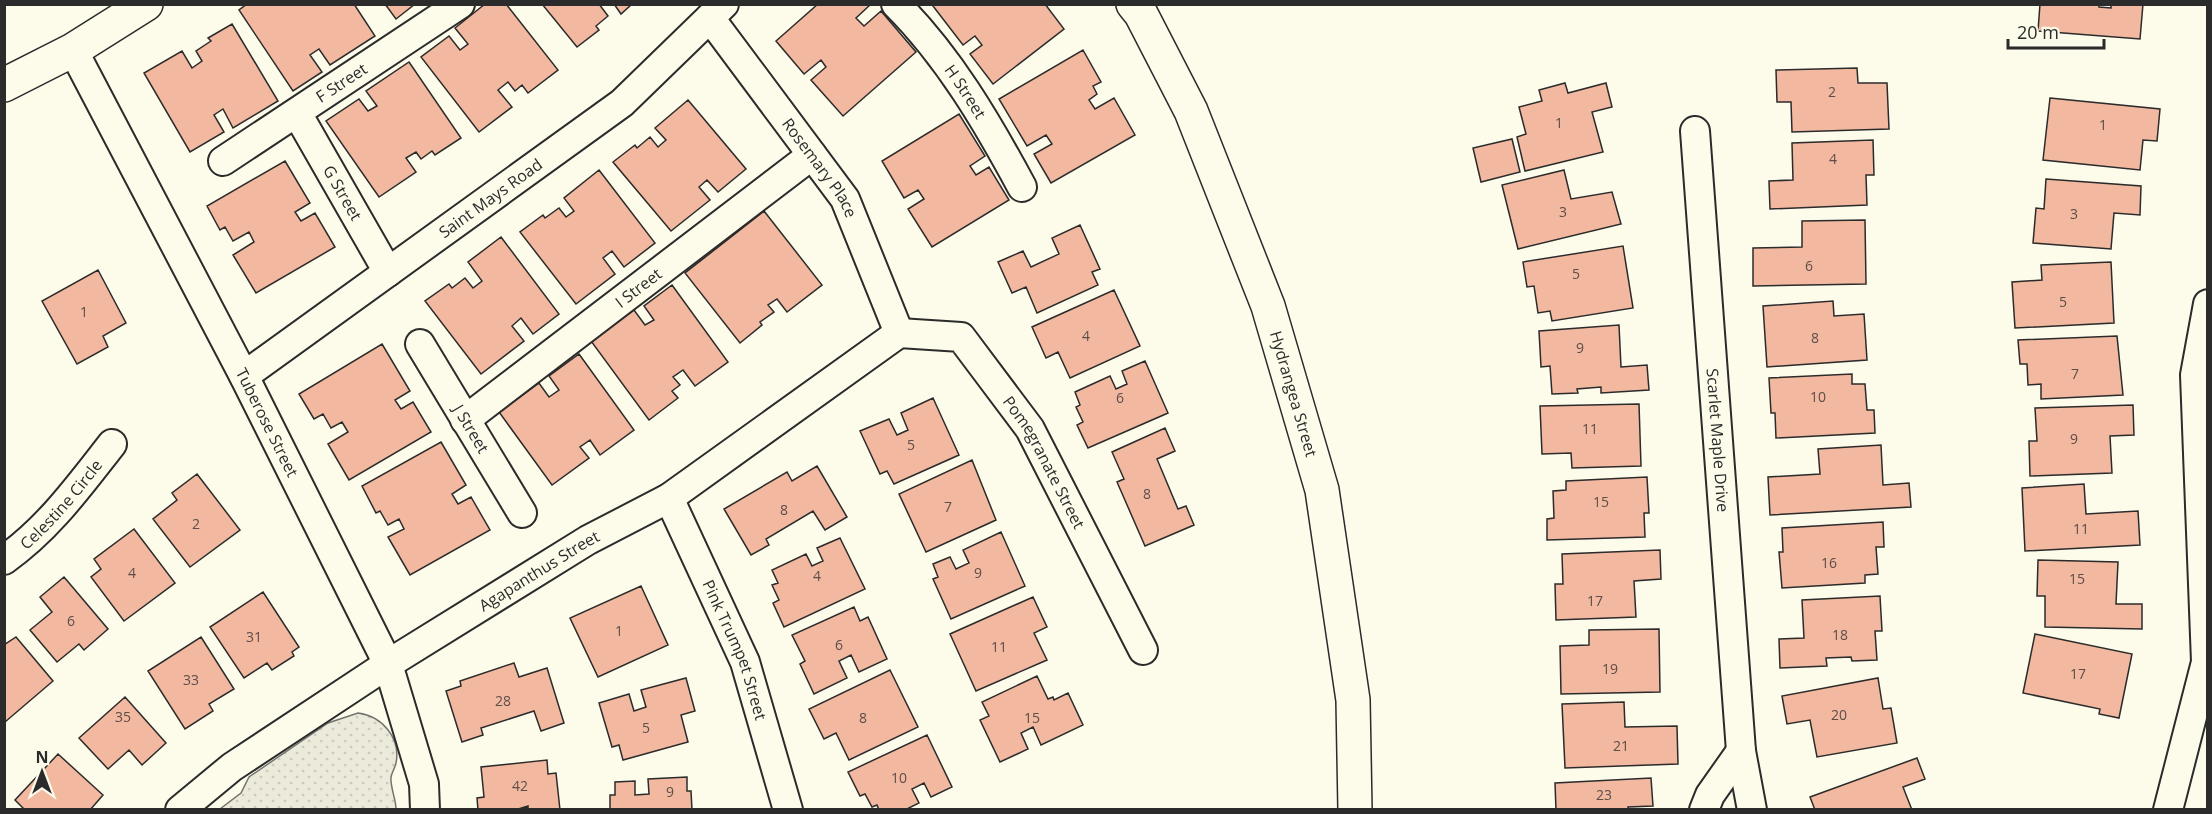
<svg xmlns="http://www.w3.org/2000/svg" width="2212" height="814" viewBox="0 0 2212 814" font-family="'Open Sans',sans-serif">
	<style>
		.park { fill: url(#park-dots); stroke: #74746e; stroke-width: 1.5 }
		.building { fill: #f2b8a0; stroke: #2b2b2b; stroke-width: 1.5 }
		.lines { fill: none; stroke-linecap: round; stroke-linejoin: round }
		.street-casing { stroke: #2b2b2b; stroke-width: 32 }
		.secondary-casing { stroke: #2b2b2b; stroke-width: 36 }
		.street { stroke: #fdfbea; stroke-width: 28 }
		.secondary { stroke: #fdfbea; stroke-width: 33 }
		.labels { text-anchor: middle; stroke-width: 4.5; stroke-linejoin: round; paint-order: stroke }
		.number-label { font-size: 14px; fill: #5d4e48 }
		.street-label { font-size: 16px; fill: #2b2b2b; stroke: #fdfbea }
	</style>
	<defs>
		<pattern id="park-dots" width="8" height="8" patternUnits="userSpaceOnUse" patternTransform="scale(1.5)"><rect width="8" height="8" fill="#ecebdb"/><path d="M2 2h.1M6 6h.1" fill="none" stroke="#cbcabc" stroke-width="1.8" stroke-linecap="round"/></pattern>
	</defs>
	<rect width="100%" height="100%" fill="#fdfbea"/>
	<path class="park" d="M358 713C382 716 401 738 396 763 395 768 392 772 391 777 390 787 396 799 396 809H220L241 793 249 777 328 723Z"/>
	<path class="building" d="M247 4H354L375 36 330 65 319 49 310 55 322 72 293 91 239 10Z
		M385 4H415L396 19Z
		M485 4H506L558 70 528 93 522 85 515 91 508 82 498 90 512 107 479 132 421 57 449 36 460 50 468 44 455 28Z
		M542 4H599L608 16 596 26 599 30 577 47Z
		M614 4H632L621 14Z
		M818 4H871L856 18 864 26 881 11 916 52 843 116 811 80 826 67 821 60 804 74 776 41Z
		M935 4H1045L1064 29 993 84 970 54 982 45 975 36 963 45 933 6Z
		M2040 4H2099V7L2111 8V4H2143L2140 39 2038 31Z
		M232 24 278 101 233 128 223 109 214 115 224 132 190 152 144 73 182 51 192 68 202 61 196 51 211 41 208 38Z
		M1083 50 1101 82 1093 86 1097 94 1089 100 1095 109 1114 98 1135 135 1051 183 1034 154 1052 144 1046 135 1027 146 999 99Z
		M409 62 461 138 435 155 432 151 421 159 416 152 406 158 416 172 379 197 326 121 359 99 368 111 377 106 366 91Z
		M1857 68 1858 83H1887L1889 129 1792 132 1791 102H1777L1776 70Z
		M1565 83 1568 93 1606 83 1612 107 1592 112 1603 152 1525 171 1517 137 1526 134 1519 107 1542 101 1539 90Z
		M2050 98 2160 109 2157 141 2143 140 2140 170 2043 160Z
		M688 100 746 169 718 192 707 180 699 187 710 200 671 231 613 162 635 145 637 148 650 137 658 147 666 140 655 128Z
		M959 114 985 156 970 166 976 175 989 167 1009 200 932 247 908 209 924 199 918 190 904 198 882 161Z
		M1512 139 1520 172 1481 182 1473 148Z
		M1873 140 1874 175H1866L1867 205 1770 209 1769 181 1793 180 1792 143Z
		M285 161 310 203 295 212 301 221 315 213 335 247 256 293 233 255 254 242 249 232 233 241 225 227 220 230 207 206Z
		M599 170 655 243 624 267 612 251 603 258 615 274 576 304 520 232 543 215 545 218 559 208 566 217 574 211 564 198Z
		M1564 170 1571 199 1612 192 1621 224 1518 249 1502 185Z
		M2046 179 2141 186 2140 215 2114 213 2111 249 2033 243 2036 208 2044 209Z
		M764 211 822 285 787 312 777 299 768 305 774 312 760 322 762 325 740 343 685 273Z
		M1865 220 1866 284 1753 286V248L1802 247V221Z
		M1080 225 1100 269 1092 272 1098 285 1037 313 1026 287 1012 293 998 262 1023 251 1031 267 1059 254 1052 238Z
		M501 237 559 314 533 334 521 318 512 326 524 341 481 374 425 301 449 284 452 288 465 278 473 288 482 281 468 262Z
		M1623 246 1633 308 1552 321 1550 311 1538 313 1534 286 1527 287 1523 262Z
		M2111 262 2114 323 2015 328 2012 282 2042 280 2041 265Z
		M98 270 126 323 103 336 108 347 77 364 42 301Z
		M672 285 728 362 695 386 683 370 673 377 680 385 672 391 678 398 649 420 591 341 634 310 645 325 654 320 644 306Z
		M1114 290 1140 346 1070 378 1058 352 1046 358 1032 327Z
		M1833 301 1834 316 1864 314 1867 360 1767 367 1763 306Z
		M1619 325 1621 367 1647 365 1649 390 1601 393V387L1577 389 1578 393 1552 394 1550 366 1541 367 1539 331Z
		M2117 336 2123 395 2041 399V384L2028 385 2027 364H2020L2018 340Z
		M382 344 410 391 395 400 401 409 413 402 431 432 349 480 328 444 348 432 342 422 331 428 323 414 314 419 299 394Z
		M579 354 634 430 600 455 590 440 580 447 589 458 552 485 499 412 539 383 549 397 559 390 549 376Z
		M1145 361 1168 413 1088 448 1077 425 1083 422 1076 407 1080 405 1075 392 1110 376 1116 389 1127 384 1122 371Z
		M1852 374V384H1865L1867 410H1874L1875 433 1776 438 1775 413H1771L1769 378Z
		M933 398 959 455 894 484 887 471 880 474 860 431 889 419 897 435 908 430 901 413Z
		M1639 404 1641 466 1572 468 1571 453 1542 454 1540 406Z
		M2133 405 2134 435 2110 436 2112 473 2030 476 2029 441H2037L2035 408Z
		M1165 428 1175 451 1157 459 1178 509 1186 506 1194 525 1145 546 1117 482 1124 479 1112 452Z
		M441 442 466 485 452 494 458 504 471 497 490 530 410 575 388 537 404 529 399 519 388 525 380 511 376 513 362 486Z
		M1881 445 1883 485 1909 483 1911 507 1770 515 1768 477 1820 474 1818 449Z
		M972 460 996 520 926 552 899 494Z
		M817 466 847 517 825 530 813 511 766 539 769 545 751 555 724 509 787 472 792 481Z
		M197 474 240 530 190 567 153 519 177 500 172 493Z
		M1647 477 1649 513H1644L1645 537 1547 540V519L1554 518 1553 491 1566 490V481Z
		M2084 484 2086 514 2138 511 2140 545 2025 551 2022 488Z
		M1883 522 1884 547H1876L1878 574 1865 575V583L1782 588 1779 552H1783L1782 528Z
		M134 529 175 583 124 621 91 577 101 569 94 559Z
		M1001 532 1025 586 951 619 933 579 938 577 933 564 950 557 956 569 969 563 963 550Z
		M840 538 865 589 784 627 773 603 779 600 772 585 778 583 772 570 806 554 812 566 823 561 817 548Z
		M1660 550 1661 579 1634 581 1636 617 1556 620 1555 584H1563L1562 554Z
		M2038 560 2118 562 2116 604H2142V629L2045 627V596H2037Z
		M64 577 108 629 84 650 79 644 57 662 30 630 52 612 40 597Z
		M641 586 668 645 598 677 570 618Z
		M263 592 299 647 292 652 294 656 272 670 267 663 244 678 210 627Z
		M1880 596 1882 631H1875L1877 660 1852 661 1851 657 1826 658 1827 666 1780 668 1779 639 1804 638 1802 600Z
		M1033 597 1047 627 1034 633 1047 660 976 691 950 634Z
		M854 607 860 621 868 617 887 659 859 672 851 655 839 661 847 678 814 694 800 664 805 661 792 635Z
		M1659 629 1660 692 1561 694 1560 646 1589 645V630Z
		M2035 634 2132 654 2119 718 2099 714 2100 709 2023 693Z
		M16 637 53 681 5 722 4 645Z
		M201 637 234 689 209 704 213 711 185 729 148 671Z
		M514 663 519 677 547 668 564 723 541 731 534 711 481 728 483 735 462 742 446 691 461 686 460 681Z
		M890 670 918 727 849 760 836 733 824 739 809 709Z
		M1037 676 1048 699 1053 697 1054 700 1068 693 1083 725 1041 745 1033 727 1021 733 1028 749 1000 762 980 720 989 716 982 702Z
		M686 678 695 711 681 715 688 742 623 760 619 745 612 747 599 703 629 694 634 711 646 707 641 690Z
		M1878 678 1883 709 1891 708 1897 743 1817 757 1810 720 1787 724 1782 696Z
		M125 697 166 743 142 765 129 750 108 769 79 738Z
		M1624 702 1625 727 1677 726 1678 764 1565 768 1562 704Z
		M927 735 952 787 931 797 924 783 912 789 919 803 905 810H879L877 805 872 807 865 794 860 796 848 772Z
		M58 754 103 795 90 810H25L15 800Z
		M1917 758 1925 779 1903 787 1912 810H1815L1810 797Z
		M547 760 548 774 556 773 560 810H528V806L515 810H478L477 798 484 797 481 767Z
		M687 777V791H691L692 810H610V795H615V782L635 781V795L649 794 648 779Z
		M1651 778 1653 806 1628 807V810H1556L1555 783Z"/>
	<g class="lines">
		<g class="street-casing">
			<g id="street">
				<path id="s1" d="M896 4C949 57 987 122 1022 187"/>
				<path id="s2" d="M710 18 845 199 899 333"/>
				<path id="s3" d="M73 50 244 376 388 664 424 784 425 810"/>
				<path id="s4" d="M297 113 388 272"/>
				<path id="s5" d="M1695 131 1741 751 1752 810"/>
				<path id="s6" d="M223 161 460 4"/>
				<path id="s7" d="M899 333 961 337 1030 429 1143 650"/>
				<path id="s8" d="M420 344 522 513"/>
				<path id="s9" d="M244 376 622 103 724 4"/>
				<path id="s10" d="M465 420 812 155"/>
				<path id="s11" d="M669 498 745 662 788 810"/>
				<path id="s12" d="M4 560C49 528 79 486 112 444"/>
				<path id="s13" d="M180 810 232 767 388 664 588 540 669 498 899 333"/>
				<path d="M1704 810 1710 795 1741 751"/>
				<path d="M2168 810 2206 662 2195 375 2208 304"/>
			</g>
		</g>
		<g class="secondary-casing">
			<g id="secondary">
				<path id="s14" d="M1133 4 1141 14 1191 111 1268 306 1322 490 1353 700 1355 810"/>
				<path d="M4 85 73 50 146 4"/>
			</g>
		</g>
		<use href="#street" class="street"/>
		<use href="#secondary" class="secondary"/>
	</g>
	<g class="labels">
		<g class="number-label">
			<text x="1832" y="97">2</text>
			<text x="1559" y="128">1</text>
			<text x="2103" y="130">1</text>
			<text x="1833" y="164">4</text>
			<text x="1563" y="217">3</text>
			<text x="2074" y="219">3</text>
			<text x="1809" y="271">6</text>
			<text x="1576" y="279">5</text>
			<text x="2063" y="307">5</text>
			<text x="84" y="317">1</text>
			<text x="1086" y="341">4</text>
			<text x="1815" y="343">8</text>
			<text x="1580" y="353">9</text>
			<text x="2075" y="379">7</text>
			<text x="1818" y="402">10</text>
			<text x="1120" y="403">6</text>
			<text x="1590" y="434">11</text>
			<text x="2074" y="444">9</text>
			<text x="911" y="450">5</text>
			<text x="1147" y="499">8</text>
			<text x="1601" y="507">15</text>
			<text x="948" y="512">7</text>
			<text x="784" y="515">8</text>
			<text x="196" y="529">2</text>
			<text x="2081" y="534">11</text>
			<text x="1829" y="568">16</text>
			<text x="132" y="578">4</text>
			<text x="978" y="578">9</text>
			<text x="817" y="581">4</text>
			<text x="2077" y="584">15</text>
			<text x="1595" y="606">17</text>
			<text x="71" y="626">6</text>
			<text x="619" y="636">1</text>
			<text x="1840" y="640">18</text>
			<text x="254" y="642">31</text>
			<text x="839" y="650">6</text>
			<text x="999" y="652">11</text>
			<text x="1610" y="674">19</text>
			<text x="2078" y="679">17</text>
			<text x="191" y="685">33</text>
			<text x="503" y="706">28</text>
			<text x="1839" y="720">20</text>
			<text x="123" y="722">35</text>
			<text x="863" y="723">8</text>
			<text x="1032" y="723">15</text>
			<text x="646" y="733">5</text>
			<text x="1621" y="751">21</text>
			<text x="899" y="783">10</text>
			<text x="520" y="791">42</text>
			<text x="670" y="797">9</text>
			<text x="1604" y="800">23</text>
		</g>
		<g class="street-label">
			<text dy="6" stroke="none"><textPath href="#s6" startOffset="142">F Street</textPath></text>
			<text dy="6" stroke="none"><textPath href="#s1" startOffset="112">H Street</textPath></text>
			<text dy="6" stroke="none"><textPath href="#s2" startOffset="186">Rosemary Place</textPath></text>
			<text dy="6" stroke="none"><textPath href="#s4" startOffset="92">G Street</textPath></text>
			<text dy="6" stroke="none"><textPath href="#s9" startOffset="304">Saint Mays Road</textPath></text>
			<text dy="6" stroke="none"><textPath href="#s10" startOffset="218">I Street</textPath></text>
			<text dy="6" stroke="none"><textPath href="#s14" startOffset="423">Hydrangea Street</textPath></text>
			<text dy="6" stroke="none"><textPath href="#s3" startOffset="420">Tuberose Street</textPath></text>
			<text dy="6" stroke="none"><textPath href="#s8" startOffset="99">J Street</textPath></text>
			<text dy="6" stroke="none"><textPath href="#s5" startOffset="310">Scarlet Maple Drive</textPath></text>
			<text dy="6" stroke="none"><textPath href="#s7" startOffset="213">Pomegranate Street</textPath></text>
			<text dy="6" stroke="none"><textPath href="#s12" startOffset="80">Celestine Circle</textPath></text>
			<text dy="6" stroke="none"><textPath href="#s13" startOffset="432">Agapanthus Street</textPath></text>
			<text dy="6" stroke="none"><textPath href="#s11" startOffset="166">Pink Trumpet Street</textPath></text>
		</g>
	</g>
	<rect width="2212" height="814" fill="none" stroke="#2b2b2b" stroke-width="12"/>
	<g transform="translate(42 772)" stroke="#fdfbea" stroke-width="4.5" paint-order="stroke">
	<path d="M0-4.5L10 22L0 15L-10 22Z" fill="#2b2b2b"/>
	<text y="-9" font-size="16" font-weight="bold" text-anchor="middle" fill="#2b2b2b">N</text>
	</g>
	<path d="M2008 39v9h96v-9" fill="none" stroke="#2b2b2b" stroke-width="3"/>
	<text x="2017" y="39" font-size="18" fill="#2b2b2b" stroke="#fdfbea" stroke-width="4.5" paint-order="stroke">20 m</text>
</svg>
